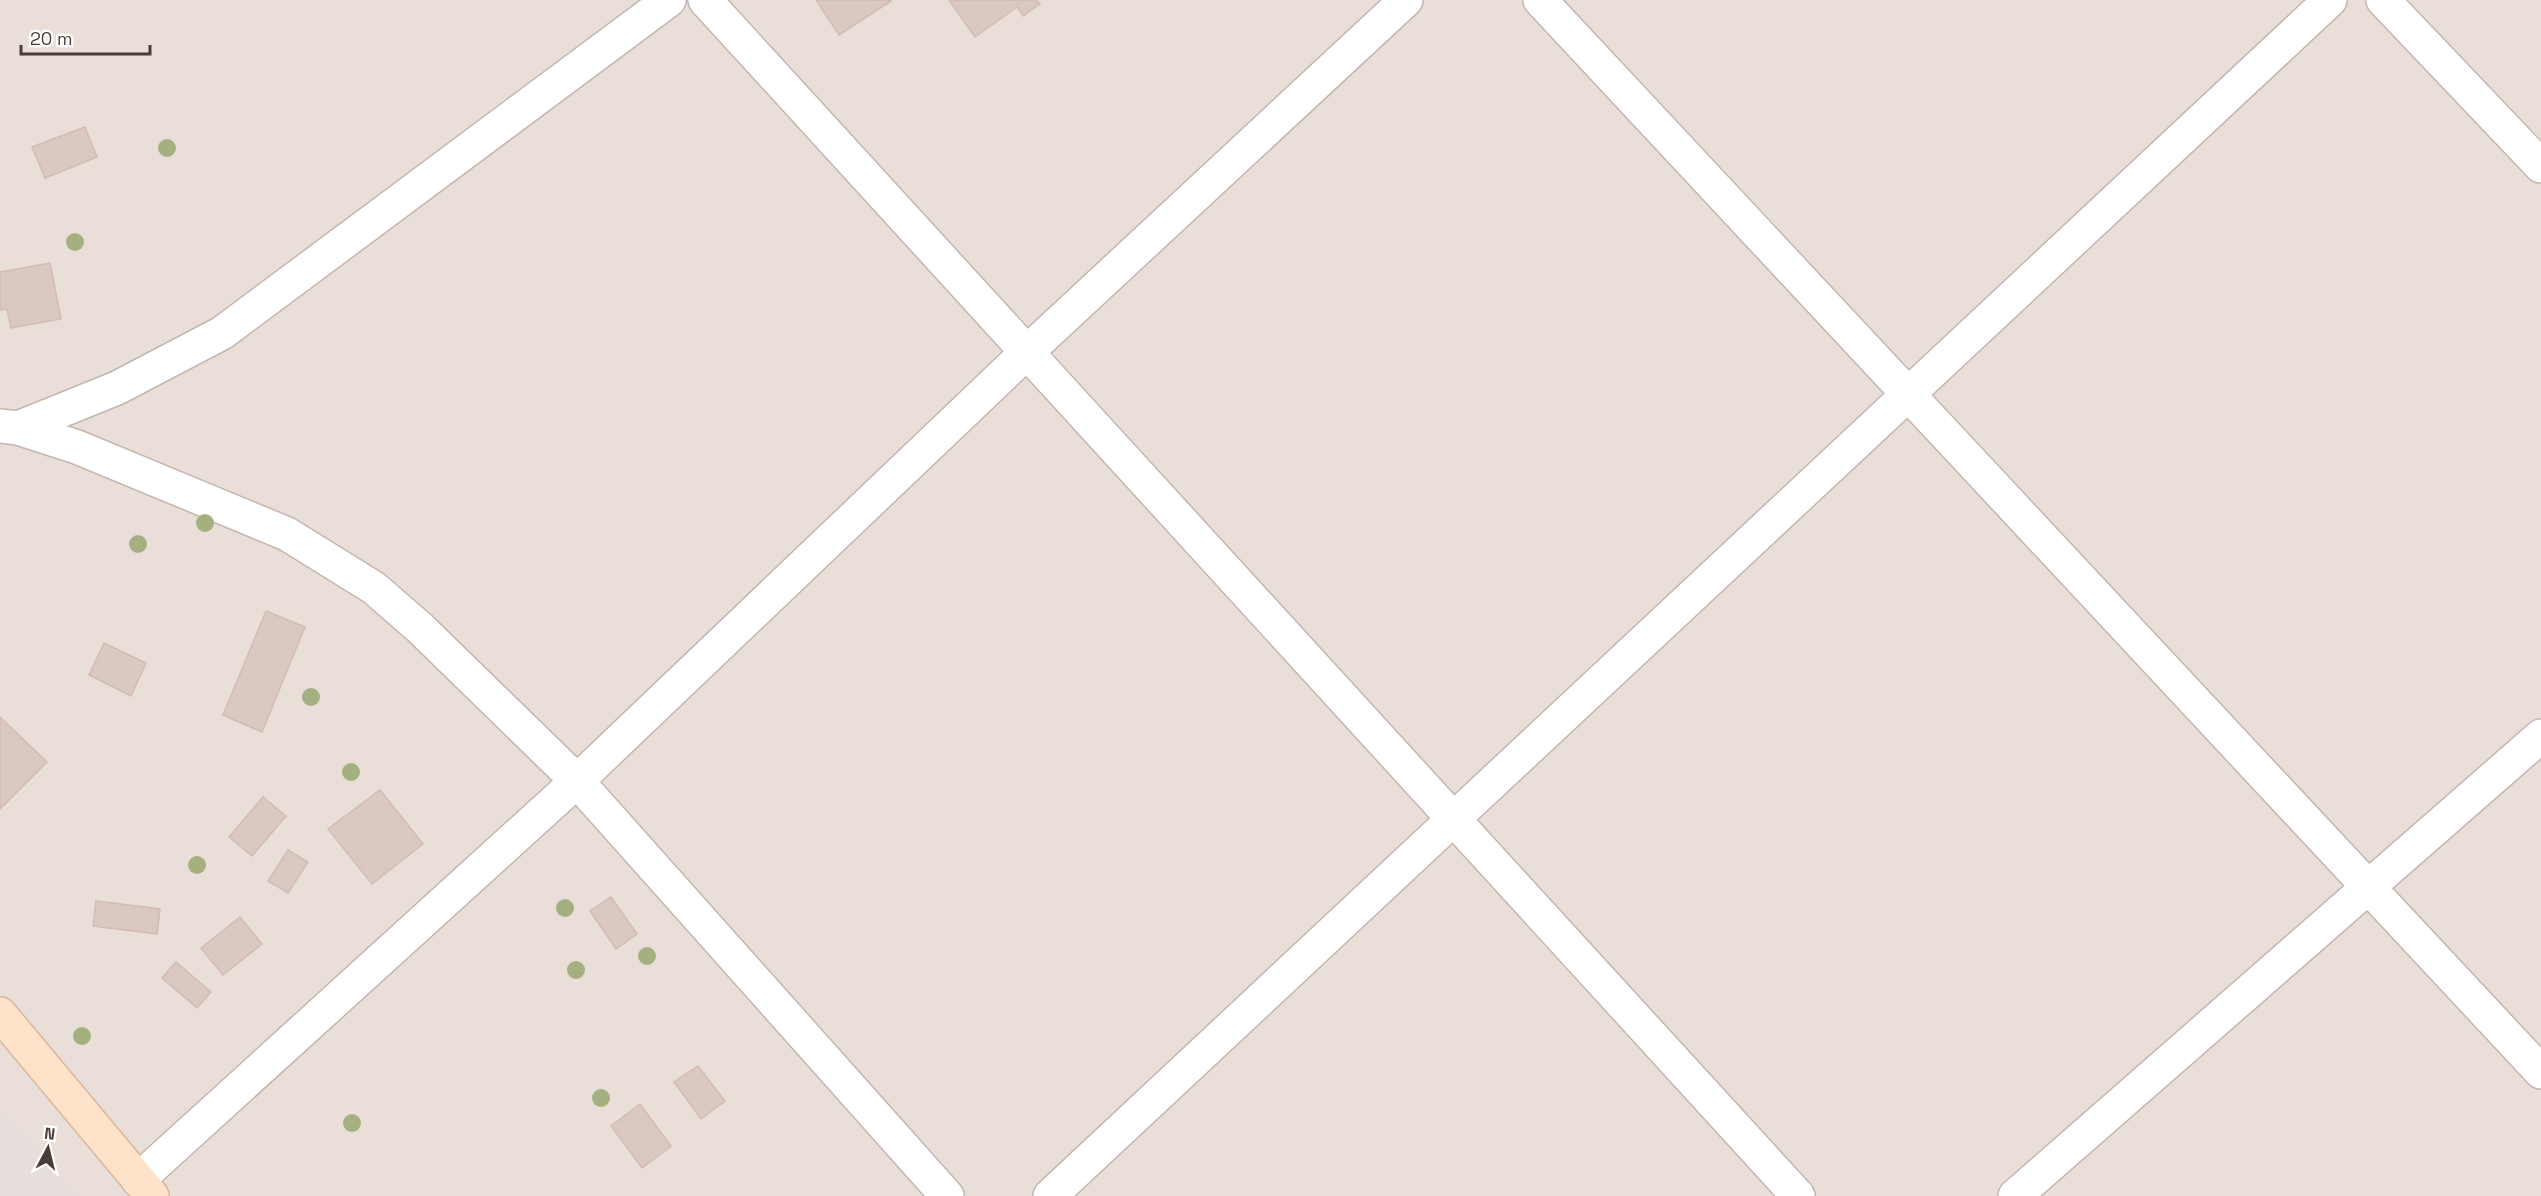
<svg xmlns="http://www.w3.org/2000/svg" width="2541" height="1196" viewBox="0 0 2541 1196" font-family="'Space Grotesk',sans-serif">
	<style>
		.residential { fill: #e9ded8 }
		.industrial { fill: #e5dedb }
		.building { fill: #dac9c2; stroke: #d2bcb2; stroke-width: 1.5 }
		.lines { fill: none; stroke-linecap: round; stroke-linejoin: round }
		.street-casing { stroke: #c4b6af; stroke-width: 36 }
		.secondary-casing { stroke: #d8b69b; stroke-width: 36 }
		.street { stroke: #fff; stroke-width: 33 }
		.secondary { stroke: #ffe2ca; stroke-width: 33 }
		.tree { fill: #a4b080 }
	</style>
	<rect width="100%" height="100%" fill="#f5eeea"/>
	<path class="residential" d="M0 0H2541V1196H0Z"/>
	<path class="industrial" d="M0 1106 79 1196H0Z"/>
	<path class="building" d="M816 0H891V1L839 35Z
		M949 0H1036L1040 4 1023 16 1017 7 975 37Z
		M85 127 97 157 45 178 32 147Z
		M50 263 61 319 11 328 7 309 0 310V272Z
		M266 611 305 627 262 732 223 715Z
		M104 643 146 663 131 696 89 675Z
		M0 717 47 762 0 809Z
		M380 790 423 844 372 884 328 829Z
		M263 797 286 816 252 856 229 837Z
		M288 850 308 862 288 893 268 881Z
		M611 897 637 934 616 949 590 911Z
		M96 901 160 909 157 934 93 926Z
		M240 917 262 944 223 975 201 948Z
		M176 962 211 992 197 1008 162 978Z
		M698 1066 725 1101 701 1119 674 1082Z
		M640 1104 671 1146 642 1168 611 1126Z"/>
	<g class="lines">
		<g class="street-casing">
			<path id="street" d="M705 0 1798 1196
				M1540 0 2541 1072
				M2383 0 2541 166
				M0 426 18 428 77 447 287 534 374 588 420 628 577 781 947 1196
				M18 428 117 388 222 333 669 0
				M138 1180 577 781 1027 352 1406 0
				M1050 1196 2330 0
				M2015 1196 2541 736"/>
		</g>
		<g class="secondary-casing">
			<path id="secondary" d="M0 1014 152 1196"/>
		</g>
		<use href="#street" class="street"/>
		<use href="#secondary" class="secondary"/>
	</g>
	<g class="tree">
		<circle cx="167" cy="148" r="9"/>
		<circle cx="75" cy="242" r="9"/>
		<circle cx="205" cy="523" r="9"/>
		<circle cx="138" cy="544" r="9"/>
		<circle cx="311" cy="697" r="9"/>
		<circle cx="351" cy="772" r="9"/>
		<circle cx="197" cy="865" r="9"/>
		<circle cx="565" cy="908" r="9"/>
		<circle cx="647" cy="956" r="9"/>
		<circle cx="576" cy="970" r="9"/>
		<circle cx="82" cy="1036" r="9"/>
		<circle cx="601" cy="1098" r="9"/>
		<circle cx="352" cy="1123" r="9"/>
	</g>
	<g transform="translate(48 1148) rotate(7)" stroke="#ffffff" stroke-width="4.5" paint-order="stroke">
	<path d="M0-4.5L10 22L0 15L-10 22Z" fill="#493d38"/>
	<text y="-9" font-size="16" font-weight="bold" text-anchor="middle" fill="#493d38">N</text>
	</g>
	<path d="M21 45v9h129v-9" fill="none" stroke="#493d38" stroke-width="3"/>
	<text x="30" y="45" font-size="18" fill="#493d38" stroke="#ffffff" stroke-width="4.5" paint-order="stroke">20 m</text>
</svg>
